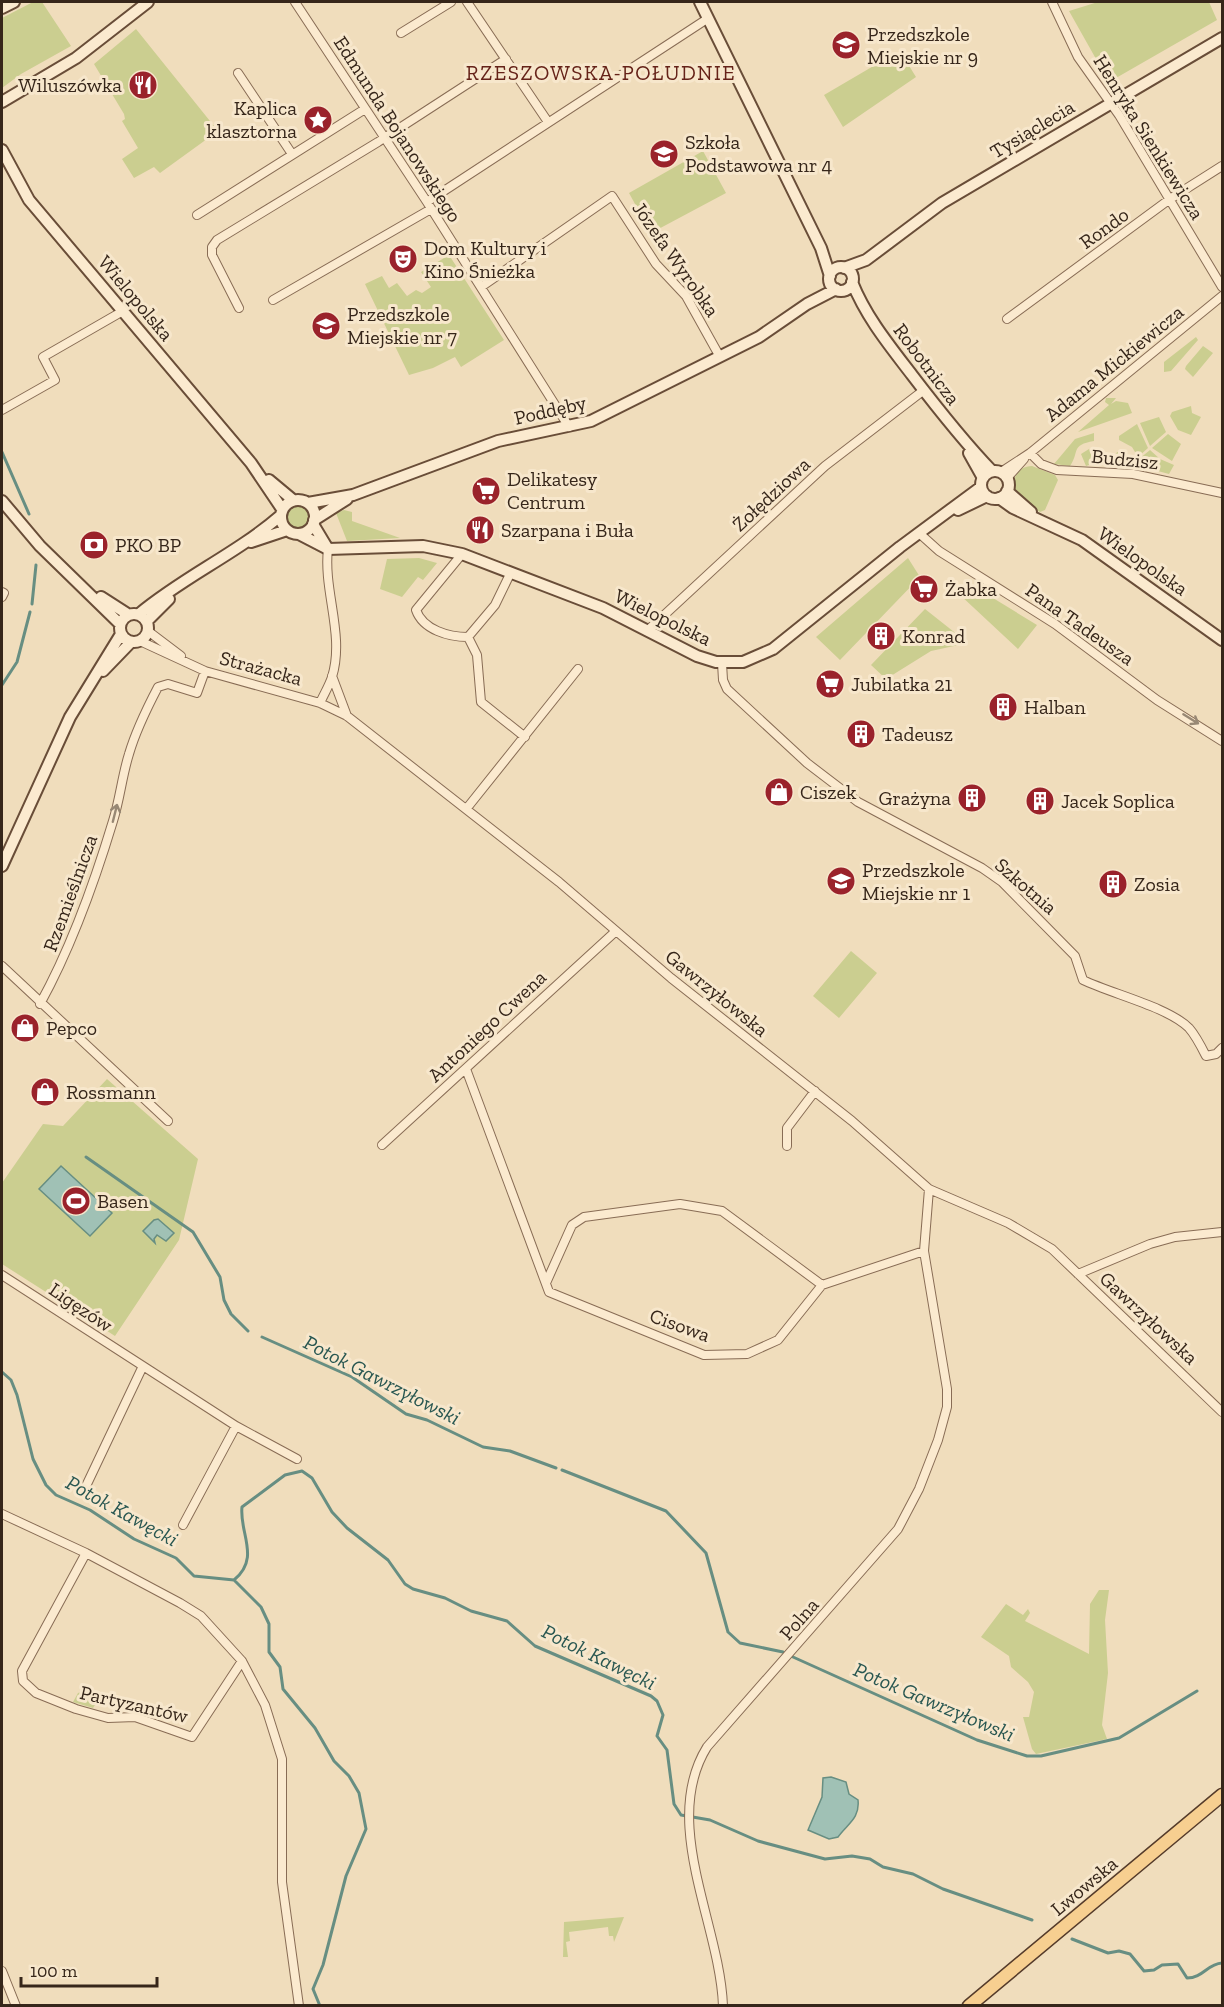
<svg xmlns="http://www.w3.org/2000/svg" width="1224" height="2007" viewBox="0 0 1224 2007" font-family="'Zilla Slab',serif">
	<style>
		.green { fill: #cbce90 }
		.water { fill: #a0c1b5; stroke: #678e82; stroke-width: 1.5 }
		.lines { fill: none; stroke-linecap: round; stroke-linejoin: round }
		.stream { stroke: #678e82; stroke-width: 3 }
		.street-casing { stroke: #886c55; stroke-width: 10 }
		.secondary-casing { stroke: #694d38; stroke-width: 14 }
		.primary-casing { stroke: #553b2a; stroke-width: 15 }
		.street { stroke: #fbeacf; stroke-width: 8 }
		.secondary { stroke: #fbeacf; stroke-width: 10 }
		.primary { stroke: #f7cf90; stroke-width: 12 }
		.oneway { stroke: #988874 }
		.labels { text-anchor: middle; stroke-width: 6; stroke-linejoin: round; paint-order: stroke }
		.poi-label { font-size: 20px; fill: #36261a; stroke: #f7e7cc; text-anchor: start }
		.street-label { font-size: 20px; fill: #36261a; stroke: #f7e7cc }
		.neighbourhood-label { font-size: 21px; letter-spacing: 1.5px; fill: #652218; stroke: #f7e7cc }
		.water-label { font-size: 21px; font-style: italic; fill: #295751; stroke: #f7e7cc }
	</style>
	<rect width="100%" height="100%" fill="#f0ddbc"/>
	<path class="green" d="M33 2H42L71 46 21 74 2 88V18Z
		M1098 2H1209L1217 20 1109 82 1069 11Z
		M136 29 218 131 160 173 154 167 134 178 122 159 138 148 122 121 125 119 124 114 94 64Z
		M903 56 916 77 843 127 824 95 882 61 886 66Z
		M703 151 726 193 651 233 629 193Z
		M449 255 504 340 461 367 455 357 433 368 409 375 365 284 382 276 389 288 397 283 407 296 416 290 422 293 431 287 421 272Z
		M1196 337 1198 340 1171 371 1164 372V362Z
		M1203 346 1213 353 1193 377 1185 369 1186 366Z
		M1106 398H1116L1111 404 1116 401 1128 403 1132 413 1078 432 1109 405 1105 402Z
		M1191 406 1192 413 1201 417 1191 435 1178 430 1170 416 1172 412Z
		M1159 417 1166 432 1150 446 1140 423Z
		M1137 424 1148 448 1138 457 1132 447 1119 440V436Z
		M1094 433V441C1070 445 1080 452 1070 466L1054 464 1075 439Z
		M1168 434 1181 444 1172 461 1152 448Z
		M1089 449 1091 455 1115 457 1117 452H1122L1128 457V462L1118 468 1115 461H1090L1089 465 1086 466 1081 454Z
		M1150 450 1160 459 1174 465 1169 474 1143 467 1139 459Z
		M1032 466 1055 475 1058 480 1045 510 1040 512 1029 506 1013 490C1012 477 1019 466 1032 466Z
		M286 517a11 11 0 1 1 22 0a11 11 0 1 1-22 0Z
		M344 510 352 512V521L400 538 347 541 336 513Z
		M419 558 437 563 423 580 418 577 402 597 380 589 387 559Z
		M908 558 920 577 840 660 816 637Z
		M970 584 1037 625 1018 649 959 594Z
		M925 609 968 643 931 651 886 679 871 665Z
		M851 951 877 973 839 1018 813 996Z
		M107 1079 198 1159 179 1240 115 1336 2 1264V1183L43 1124 63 1126Z
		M1099 1590H1109L1105 1620 1108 1673 1102 1725 1107 1739 1036 1754 1032 1749 1023 1717H1029L1034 1692 1028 1682 1011 1667 1009 1656 981 1637 1006 1604 1023 1615 1028 1609 1030 1613 1025 1621 1089 1654 1090 1604Z
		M89 1689 101 1695 93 1708 73 1702 78 1693Z
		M624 1917 614 1942 613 1936H609L608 1927 569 1932 570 1941 566 1942 568 1957H563L564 1922Z"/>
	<path class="water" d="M61 1166 112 1213 90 1236 39 1189Z
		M158 1219 174 1233 166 1241 157 1235 154 1239 155 1243 143 1231 154 1220Z
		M831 1777 846 1782 849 1794 858 1800C860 1819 847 1824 838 1837L829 1839 808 1830 822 1797 823 1778Z"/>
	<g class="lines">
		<path class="stream" d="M2 452 29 514
			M32 604 36 565
			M2 685 17 662 30 612
			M86 1157 193 1232 220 1277 224 1300 231 1314 248 1331
			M262 1337 352 1377 406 1414 427 1420 483 1447 510 1451 556 1468
			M2 1372 11 1380 17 1395 33 1459 46 1485 56 1495 90 1510 134 1539 176 1558 194 1576 234 1580C261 1558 239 1533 242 1507L285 1475 302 1471 312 1478 332 1512 347 1528 388 1560 405 1584 413 1589 445 1598 471 1611 507 1621 535 1646 651 1696 657 1701 663 1715 657 1736 667 1750 674 1804 681 1815 710 1820 758 1841 825 1859 852 1856 870 1859 883 1867 913 1874 943 1889 1032 1920
			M562 1470 666 1511 706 1553 728 1632 740 1643 783 1652
			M234 1580 261 1607 269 1624V1652L280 1667 283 1689 315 1728 334 1761 349 1776 359 1793 366 1829 346 1876 323 1965 313 1989 320 2006
			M793 1657 977 1740 1027 1756H1041L1119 1738 1197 1691
			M1072 1939 1108 1953 1119 1951 1130 1954 1144 1971 1154 1970 1162 1965 1178 1964 1187 1978C1203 1978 1207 1964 1222 1963"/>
		<g class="street-casing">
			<path id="street" d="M295 2 427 202 569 427
				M467 2 548 122
				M1052 2 1078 57 1119 115 1222 287
				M401 33 451 2
				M238 73 292 154
				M427 202 707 19
				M197 215 365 109
				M481 287 612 196 656 264 686 296 720 357
				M273 300 431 209
				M239 308 212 255V247L217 240 378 142 506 59
				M1007 319 1170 199 1222 166
				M2 410 55 380 43 357 123 311
				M1030 453 1041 464 1057 470 1133 474 1222 493
				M1001 472 1030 453 1222 296
				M1007 478 1024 459
				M919 533 939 551 1055 624 1157 700 1222 741
				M462 554 416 610C423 630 449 637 468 637
				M511 572 495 605 468 637 477 655 481 702 525 737
				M2 592 4 593 2 597
				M148 631 181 656
				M647 631 825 466 924 390
				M140 641 205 671 320 703 347 716 559 882 671 978 852 1121 929 1189 1008 1223 1052 1249 1222 1412
				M722 663 723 680 727 689 807 763 858 802 982 868 1002 882 1075 956 1083 980C1112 994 1168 1007 1189 1028 1196 1036 1201 1046 1206 1056L1216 1054 1222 1048
				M332 676 347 716
				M320 703C324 694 329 686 332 677 345 635 323 591 328 549
				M467 808 578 669
				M2 966 168 1121
				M40 1004C72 946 94 884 113 821 120 799 122 776 129 754 136 730 147 708 158 687L168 684 197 693 205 671
				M466 1069 549 1292 704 1355 747 1354 778 1340 822 1285 924 1251
				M382 1145 616 931
				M787 1146V1128L815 1091
				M1078 1274 1150 1244 1175 1237 1222 1232
				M2 1275 236 1426 183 1525
				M546 1283 572 1225 584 1217 680 1204 722 1211 822 1285
				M236 1426 297 1459
				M87 1484 142 1368
				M2 1514 86 1553 180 1603 201 1616 242 1661 265 1705 282 1759V1882L299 2006
				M86 1553 22 1671 23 1681 36 1693 76 1709 108 1718 135 1717 192 1737 242 1661
				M2 1971 16 2006
				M723 2006C720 1924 660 1823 707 1747L898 1529 919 1489 938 1440 947 1407V1389L924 1251 929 1189"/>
		</g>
		<g class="secondary-casing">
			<path id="secondary" d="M700 2 821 248 830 276
				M2 8 14 2
				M2 102 76 58 148 2
				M2 150 29 200 251 463 282 509
				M829 279a12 12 0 1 1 24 0a12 12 0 1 1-24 0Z
				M844 268 866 260 942 203 1222 38
				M852 282C866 317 889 345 912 375 938 409 963 441 992 471
				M969 453 983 478
				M981 485a14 14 0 1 1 28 0a14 14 0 1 1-28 0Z
				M269 480 293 500
				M1007 491 1031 512
				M999 498 1013 508 1082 540 1222 640
				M281 517a17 17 0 1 1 34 0a17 17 0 1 1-34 0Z
				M2 501 40 546 120 624
				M308 503 353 495 498 441 591 421 759 337 807 304 836 289
				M958 510 987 496
				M314 520 347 499
				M313 524 328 549
				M299 534 328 549 423 546 462 554 603 608 697 656 716 662H743L773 649 900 547 981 487
				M251 542 287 530
				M101 597 129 615
				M120 628a14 14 0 1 1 28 0a14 14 0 1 1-28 0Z
				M139 614C183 577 236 554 280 516
				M147 621 169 599
				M103 671 131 642
				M2 866 70 717 121 634"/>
		</g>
		<g class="primary-casing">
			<path id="primary" d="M969 2006 1222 1795"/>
		</g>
		<use href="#street" class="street"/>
		<use href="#secondary" class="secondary"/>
		<use href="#primary" class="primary"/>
	</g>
	<defs><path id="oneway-shaft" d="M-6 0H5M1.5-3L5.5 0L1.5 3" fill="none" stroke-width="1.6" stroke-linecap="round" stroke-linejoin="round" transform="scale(1.5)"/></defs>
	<g class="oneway">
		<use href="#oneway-shaft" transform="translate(1191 719) rotate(32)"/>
		<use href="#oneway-shaft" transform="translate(115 813) rotate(-76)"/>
	</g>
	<defs>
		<g id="school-disc" transform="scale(1.5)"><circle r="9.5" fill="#9a222b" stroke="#f7e7cc"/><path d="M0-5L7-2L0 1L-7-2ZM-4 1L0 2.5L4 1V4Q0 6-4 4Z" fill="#fff"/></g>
		<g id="restaurant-disc" transform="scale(1.5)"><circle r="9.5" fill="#9a222b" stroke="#f7e7cc"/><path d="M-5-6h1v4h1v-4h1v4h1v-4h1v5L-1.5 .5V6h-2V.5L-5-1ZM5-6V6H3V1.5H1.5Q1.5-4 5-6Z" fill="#fff"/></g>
		<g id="sight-disc" transform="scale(1.5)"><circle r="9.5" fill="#9a222b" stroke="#f7e7cc"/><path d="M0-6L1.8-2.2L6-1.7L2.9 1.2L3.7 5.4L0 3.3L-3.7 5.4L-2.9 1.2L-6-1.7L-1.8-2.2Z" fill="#fff"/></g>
		<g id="theatre-disc" transform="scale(1.5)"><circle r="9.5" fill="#9a222b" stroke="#f7e7cc"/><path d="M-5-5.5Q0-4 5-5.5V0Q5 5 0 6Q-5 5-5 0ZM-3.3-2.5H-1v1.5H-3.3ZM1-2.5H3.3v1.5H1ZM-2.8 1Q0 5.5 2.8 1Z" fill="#fff"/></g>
		<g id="supermarket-disc" transform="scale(1.5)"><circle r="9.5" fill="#9a222b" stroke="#f7e7cc"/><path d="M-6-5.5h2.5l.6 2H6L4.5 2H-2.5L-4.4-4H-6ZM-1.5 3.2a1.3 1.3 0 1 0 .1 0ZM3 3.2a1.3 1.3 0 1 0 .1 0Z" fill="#fff"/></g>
		<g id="bank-disc" transform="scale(1.5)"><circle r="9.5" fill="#9a222b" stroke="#f7e7cc"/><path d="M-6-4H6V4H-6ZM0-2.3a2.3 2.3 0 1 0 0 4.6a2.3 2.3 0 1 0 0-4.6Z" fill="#fff"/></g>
		<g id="building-disc" transform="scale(1.5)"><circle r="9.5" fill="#9a222b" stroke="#f7e7cc"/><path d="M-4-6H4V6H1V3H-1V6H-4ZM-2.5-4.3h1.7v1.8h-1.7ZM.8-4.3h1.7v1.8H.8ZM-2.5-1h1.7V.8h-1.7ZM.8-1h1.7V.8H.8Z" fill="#fff"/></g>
		<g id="shop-disc" transform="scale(1.5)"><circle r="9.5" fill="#9a222b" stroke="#f7e7cc"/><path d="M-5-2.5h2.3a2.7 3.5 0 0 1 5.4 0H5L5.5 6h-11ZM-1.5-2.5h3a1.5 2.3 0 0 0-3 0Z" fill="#fff"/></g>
		<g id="stadium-disc" transform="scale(1.5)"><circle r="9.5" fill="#9a222b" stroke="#f7e7cc"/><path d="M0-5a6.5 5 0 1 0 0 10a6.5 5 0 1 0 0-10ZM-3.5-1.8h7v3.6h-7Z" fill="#fff"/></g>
	</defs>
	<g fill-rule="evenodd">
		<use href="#school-disc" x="846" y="45"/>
		<use href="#restaurant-disc" x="143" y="85"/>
		<use href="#sight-disc" x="318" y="120"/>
		<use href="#school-disc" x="664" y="154"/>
		<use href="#theatre-disc" x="403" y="259"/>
		<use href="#school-disc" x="326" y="326"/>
		<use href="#supermarket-disc" x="486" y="491"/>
		<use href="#restaurant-disc" x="480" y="530"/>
		<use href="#bank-disc" x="94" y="545"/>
		<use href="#supermarket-disc" x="924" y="589"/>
		<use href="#building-disc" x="881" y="636"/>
		<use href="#supermarket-disc" x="830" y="684"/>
		<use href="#building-disc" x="1003" y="707"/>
		<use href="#building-disc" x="861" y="734"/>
		<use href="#shop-disc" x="779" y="792"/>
		<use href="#building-disc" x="972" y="798"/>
		<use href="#building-disc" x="1040" y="801"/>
		<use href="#school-disc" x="841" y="881"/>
		<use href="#building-disc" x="1113" y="884"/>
		<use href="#shop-disc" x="25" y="1028"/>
		<use href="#shop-disc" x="45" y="1092"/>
		<use href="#stadium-disc" x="76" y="1201"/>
	</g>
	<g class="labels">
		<g class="poi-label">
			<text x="867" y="41">Przedszkole<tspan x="867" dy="23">Miejskie nr 9</tspan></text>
			<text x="122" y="92" text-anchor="end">Wiluszówka</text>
			<text x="297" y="115" text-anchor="end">Kaplica<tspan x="297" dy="23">klasztorna</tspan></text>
			<text x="685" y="149">Szkoła<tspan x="685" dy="23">Podstawowa nr 4</tspan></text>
			<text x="424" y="255">Dom Kultury i<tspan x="424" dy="23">Kino Śnieżka</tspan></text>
			<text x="347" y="321">Przedszkole<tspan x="347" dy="23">Miejskie nr 7</tspan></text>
			<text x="507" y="486">Delikatesy<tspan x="507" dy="23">Centrum</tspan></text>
			<text x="501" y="537">Szarpana i Buła</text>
			<text x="115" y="552">PKO BP</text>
			<text x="945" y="596">Żabka</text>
			<text x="902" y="643">Konrad</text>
			<text x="851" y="691">Jubilatka 21</text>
			<text x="1024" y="714">Halban</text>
			<text x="882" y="741">Tadeusz</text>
			<text x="800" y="799">Ciszek</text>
			<text x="951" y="805" text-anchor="end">Grażyna</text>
			<text x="1061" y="808">Jacek Soplica</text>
			<text x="862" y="877">Przedszkole<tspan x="862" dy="23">Miejskie nr 1</tspan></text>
			<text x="1134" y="891">Zosia</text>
			<text x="46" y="1035">Pepco</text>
			<text x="66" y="1099">Rossmann</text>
			<text x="97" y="1208">Basen</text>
		</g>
		<g class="street-label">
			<text transform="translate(398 129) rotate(57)" y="7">Edmunda Bojanowskiego</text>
			<text transform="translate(1032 129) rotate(-31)" y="7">Tysiąclecia</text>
			<text transform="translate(1149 137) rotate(58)" y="7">Henryka Sienkiewicza</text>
			<text transform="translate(1104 228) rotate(-36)" y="7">Rondo</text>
			<text transform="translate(676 259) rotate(55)" y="7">Józefa Wyrobka</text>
			<text transform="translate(136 298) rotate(50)" y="7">Wielopolska</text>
			<text transform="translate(1114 363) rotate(-39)" y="7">Adama Mickiewicza</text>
			<text transform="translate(927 364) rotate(53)" y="7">Robotnicza</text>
			<text transform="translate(550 410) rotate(-13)" y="7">Poddęby</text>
			<text transform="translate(1125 459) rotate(6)" y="7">Budzisz</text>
			<text transform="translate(771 494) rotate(-43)" y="7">Żołędziowa</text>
			<text transform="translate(1143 561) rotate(35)" y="7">Wielopolska</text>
			<text transform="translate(663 617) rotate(26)" y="7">Wielopolska</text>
			<text transform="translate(1080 624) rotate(35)" y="7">Pana Tadeusza</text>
			<text transform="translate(261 668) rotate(15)" y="7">Strażacka</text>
			<text transform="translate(1026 886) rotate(41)" y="7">Szkotnia</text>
			<text transform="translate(70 893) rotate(-70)" y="7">Rzemieślnicza</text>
			<text transform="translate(717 993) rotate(39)" y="7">Gawrzyłowska</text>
			<text transform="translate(487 1026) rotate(-43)" y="7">Antoniego Cwena</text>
			<text transform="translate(81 1307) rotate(34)" y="7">Ligęzów</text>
			<text transform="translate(1149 1318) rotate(43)" y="7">Gawrzyłowska</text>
			<text transform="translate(680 1325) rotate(20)" y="7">Cisowa</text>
			<text transform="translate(799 1619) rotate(-49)" y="7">Polna</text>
			<text transform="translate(134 1704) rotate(13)" y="7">Partyzantów</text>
			<text transform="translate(1084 1886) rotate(-40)" y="7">Lwowska</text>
		</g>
		<g class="neighbourhood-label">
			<text x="601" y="80">RZESZOWSKA-POŁUDNIE</text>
		</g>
		<g class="water-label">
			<text transform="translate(382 1380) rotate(27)" y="7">Potok Gawrzyłowski</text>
			<text transform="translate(122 1511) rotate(29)" y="7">Potok Kawęcki</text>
			<text transform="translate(599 1657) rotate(26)" y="7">Potok Kawęcki</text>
			<text transform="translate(934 1702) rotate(23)" y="7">Potok Gawrzyłowski</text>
		</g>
	</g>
	<rect width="1224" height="2007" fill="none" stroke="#36261a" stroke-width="6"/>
	<path d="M21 1977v9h136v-9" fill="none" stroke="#36261a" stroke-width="3"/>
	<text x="30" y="1977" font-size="18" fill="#36261a" stroke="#f7e7cc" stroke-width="4.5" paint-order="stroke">100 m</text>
</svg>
